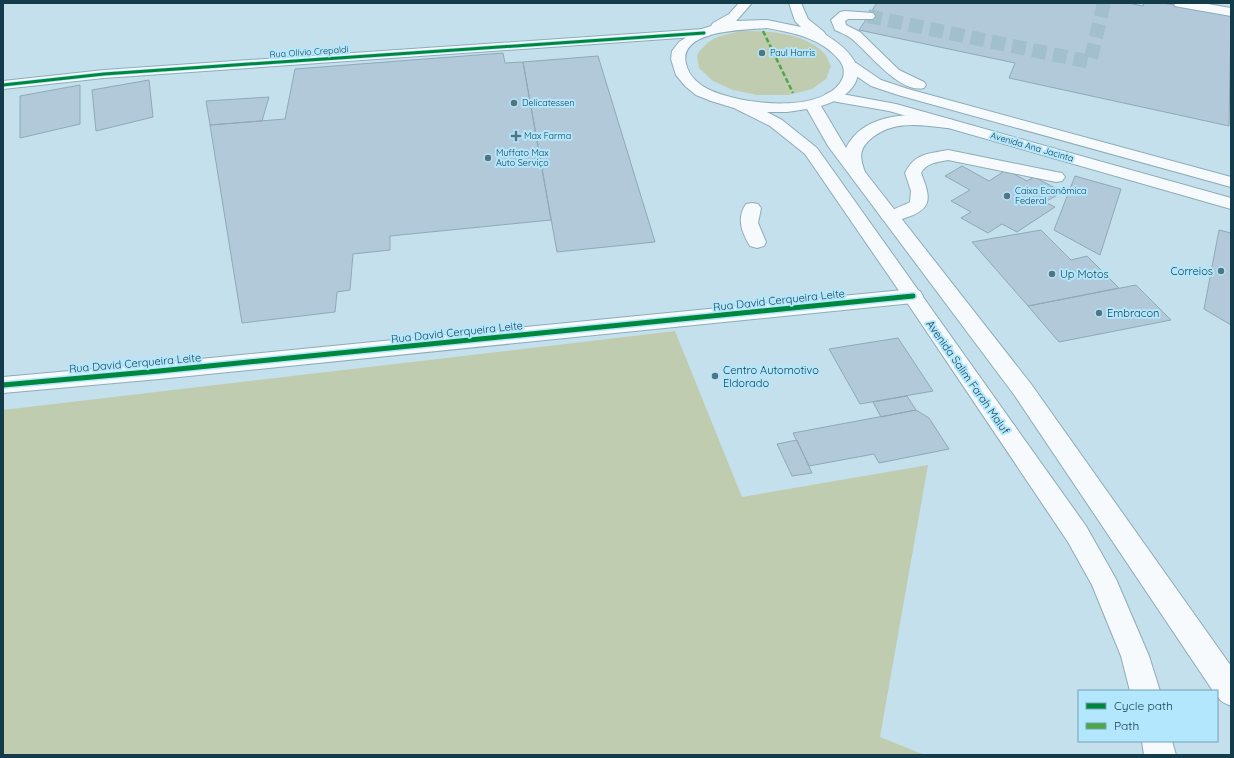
<svg xmlns="http://www.w3.org/2000/svg" width="1234" height="758" viewBox="0 0 1234 758" font-family="Quicksand,sans-serif">
	<style>
		.green { fill: #c0ccaf }
		.building { fill: #b1c9d9; stroke: #90a9b8 }
		.lines { fill: none; stroke-linecap: round; stroke-linejoin: round }
		.minor-tunnel { stroke: #a1bfcc; stroke-width: 14; stroke-dasharray: 14 7; stroke-linecap: butt }
		.minor-casing { stroke: #8dacb8; stroke-width: 2 }
		.major-casing { stroke: #8dacb8; stroke-width: 2 }
		.minor { fill: #f6fafc; fill-rule: evenodd }
		.major { fill: #f6fafc; fill-rule: evenodd }
		.quiet { stroke: #4ea647; stroke-width: 2.5; stroke-dasharray: 5 2.5; stroke-linecap: butt }
		.cycleway-far1-casing { stroke: #b3e7fd; stroke-width: 4.5 }
		.cycleway-casing { stroke: #b3e7fd; stroke-width: 8 }
		.cycleway-far1 { stroke: #00873e; stroke-width: 3 }
		.cycleway { stroke: #00873e; stroke-width: 5 }
		.poi-dot { fill: #517583; stroke: #b3e7fd; stroke-width: 1.5 }
		.labels { text-anchor: middle; stroke-width: 4; stroke-linejoin: round; paint-order: stroke }
		.far-street-label { font-size: 9px; fill: #133b4a; stroke: #b3e7fd }
		.far-poi-label { font-size: 9px; fill: #133b4a; stroke: #b3e7fd; text-anchor: start }
		.poi-label { font-size: 11px; fill: #133b4a; stroke: #b3e7fd; text-anchor: start }
		.street-label { font-size: 11px; fill: #133b4a; stroke: #b3e7fd }
	</style>
	<rect width="100%" height="100%" fill="#c4e0ec"/>
	<path class="green" d="M741 31C769 31 803 32 824 53 827 56 829 62 831 66L826 79 812 89 788 95H757L733 90 713 81 699 68 697 55C710 36 720 36 741 31Z
		M675 331 742 497 928 465 880 737 925 755H3V410Z"/>
	<path class="building" d="M877 3H1128L1143 6 1144 3H1163L1231 15 1229 126 1009 78 1015 63 859 30Z
		M503 53 505 63 523 62 551 220 390 236V250L353 254 350 290 337 292 335 312 242 323 210 125 285 119 295 69Z
		M598 56 655 242 557 252 523 62Z
		M149 80 153 117 96 131 92 90Z
		M80 85V124L20 138V96Z
		M269 97 262 121 210 125 206 101Z
		M962 166 989 181 1006 170 1027 181 1034 177 1063 192 1045 202 1055 207 1017 232 1002 224 988 233 961 218 971 212 951 201 970 190 945 176Z
		M1075 176 1121 189 1100 255 1054 230Z
		M1041 230 1071 260 1087 256 1119 288 1028 306 972 242Z
		M1219 230 1231 233V325L1204 309Z
		M1136 285 1171 320 1059 342 1028 306Z
		M898 338 933 391 860 404 829 349Z
		M907 396 916 410 881 417 873 402Z
		M916 410 929 418 949 449 879 463 874 454 809 466 793 433Z
		M797 440 812 473 792 476 777 444Z"/>
	<g class="lines">
		<path class="minor-tunnel" d="M868 16 1090 62 1104 3"/>
		<g class="minor-casing">
			<path id="minor" d="M1174 3H1202L1231 8V16L1180 7 1175 6Z
				M845 11 873 13 875 16 873 19H848L845 21 846 25 860 32 899 70 924 82 926 85 924 88C900 94 869 53 852 39 847 35 841 33 835 30L831 20 840 12Z
				M704 29 709 30 711 33 709 36 104 78 3 89V81L104 70Z
				M851 62 856 63 881 80 908 89 1231 177V187L898 95 871 86 846 69 844 66 846 63Z
				M831 92 896 104 1231 198V209L889 111 826 100 823 97 826 94Z
				M948 150 1056 172 1062 173 1065 177 1062 181 1056 182 948 160C938 162 926 163 921 173 931 198 933 209 905 218 897 221 892 223 884 221L881 217C885 211 902 207 910 202L911 191 905 173C915 153 928 154 948 150Z
				M752 203 758 204 761 208 758 223 766 242 764 246 757 248 750 246C742 233 736 218 746 204Z
				M913 289 920 291 923 296 920 301 913 303 159 379 3 393V377L159 363Z"/>
		</g>
		<g class="major-casing">
			<path id="major" d="M739 3H752L736 21 767 20 801 27 795 21 789 3H801L808 19 824 32 826 35C839 43 855 55 858 71 858 91 837 101 821 106L846 148C864 111 918 111 953 120L955 123 953 126 947 128C921 125 895 120 873 137 859 148 859 156 865 172L1031 384 1231 666V706C1223 702 1217 701 1217 691H1213L1015 396 828 146 807 109 787 112H767L782 120 817 148 1086 526 1116 579 1149 656 1160 691H1130L1121 656 1092 585 1068 542 906 301 805 154 770 126 734 108 711 101 696 95 685 86 676 75 671 59 672 51 679 42 696 31 711 26 713 23 729 14ZM767 28C794 33 822 38 840 61 845 68 845 76 840 83 817 114 740 104 710 90 699 85 689 76 686 64 678 29 746 30 767 28Z
				M1142 741H1172L1176 755H1144Z"/>
		</g>
		<use href="#minor" class="minor"/>
		<use href="#major" class="major"/>
		<path class="quiet" d="M763 31 793 93"/>
		<g class="cycleway-far1-casing">
			<path id="cycleway-far1" d="M3 85 104 74 704 33"/>
		</g>
		<g class="cycleway-casing">
			<path id="cycleway" d="M3 385 159 371 913 296"/>
		</g>
		<use href="#cycleway-far1" class="cycleway-far1"/>
		<use href="#cycleway" class="cycleway"/>
	</g>
	<g class="poi-dot">
		<circle cx="762" cy="53" r="4"/>
		<circle cx="514" cy="103" r="4"/>
		<path d="M514 130h4v4h4v4h-4v4h-4v-4h-4v-4h4z"/>
		<circle cx="488" cy="158" r="4"/>
		<circle cx="1007" cy="196" r="4"/>
		<circle cx="1221" cy="271" r="4"/>
		<circle cx="1052" cy="274" r="4"/>
		<circle cx="1099" cy="313" r="4"/>
		<circle cx="715" cy="376" r="4"/>
	</g>
	<g class="labels">
		<g class="far-street-label">
			<text transform="translate(309 52) rotate(-4)" y="3">Rua Olívio Crepaldi</text>
			<text transform="translate(1032 147) rotate(16)" y="3">Avenida Ana Jacinta</text>
		</g>
		<g class="far-poi-label">
			<text x="770" y="56">Paul Harris</text>
			<text x="522" y="106">Delicatessen</text>
			<text x="524" y="139">Max Farma</text>
			<text x="496" y="156">Muffato Max<tspan x="496" dy="10">Auto Serviço</tspan></text>
			<text x="1015" y="194">Caixa Econômica<tspan x="1015" dy="10">Federal</tspan></text>
		</g>
		<g class="poi-label">
			<text x="1213" y="275" text-anchor="end">Correios</text>
			<text x="1060" y="278">Up Motos</text>
			<text x="1107" y="317">Embracon</text>
			<text x="723" y="374">Centro Automotivo<tspan x="723" dy="13">Eldorado</tspan></text>
		</g>
		<g class="street-label">
			<text transform="translate(779 300) rotate(-6)" y="4">Rua David Cerqueira Leite</text>
			<text transform="translate(457 332) rotate(-6)" y="4">Rua David Cerqueira Leite</text>
			<text transform="translate(135 363) rotate(-5)" y="4">Rua David Cerqueira Leite</text>
			<text transform="translate(968 377) rotate(55)" y="4">Avenida Salim Farah Maluf</text>
		</g>
	</g>
	<rect width="1234" height="758" fill="none" stroke="#133b4a" stroke-width="8"/>
	<rect x="1078" y="690" width="140" height="52" fill="#b3e7fd" stroke="#73a2b5"/>
	<rect x="1086" y="703" width="20" height="6" fill="#00873e" stroke="#73a2b5"/>
	<text x="1114" y="710" font-size="12" fill="#133b4a">Cycle path</text>
	<rect x="1086" y="723" width="20" height="6" fill="#4ea647" stroke="#73a2b5"/>
	<text x="1114" y="730" font-size="12" fill="#133b4a">Path</text>
</svg>
